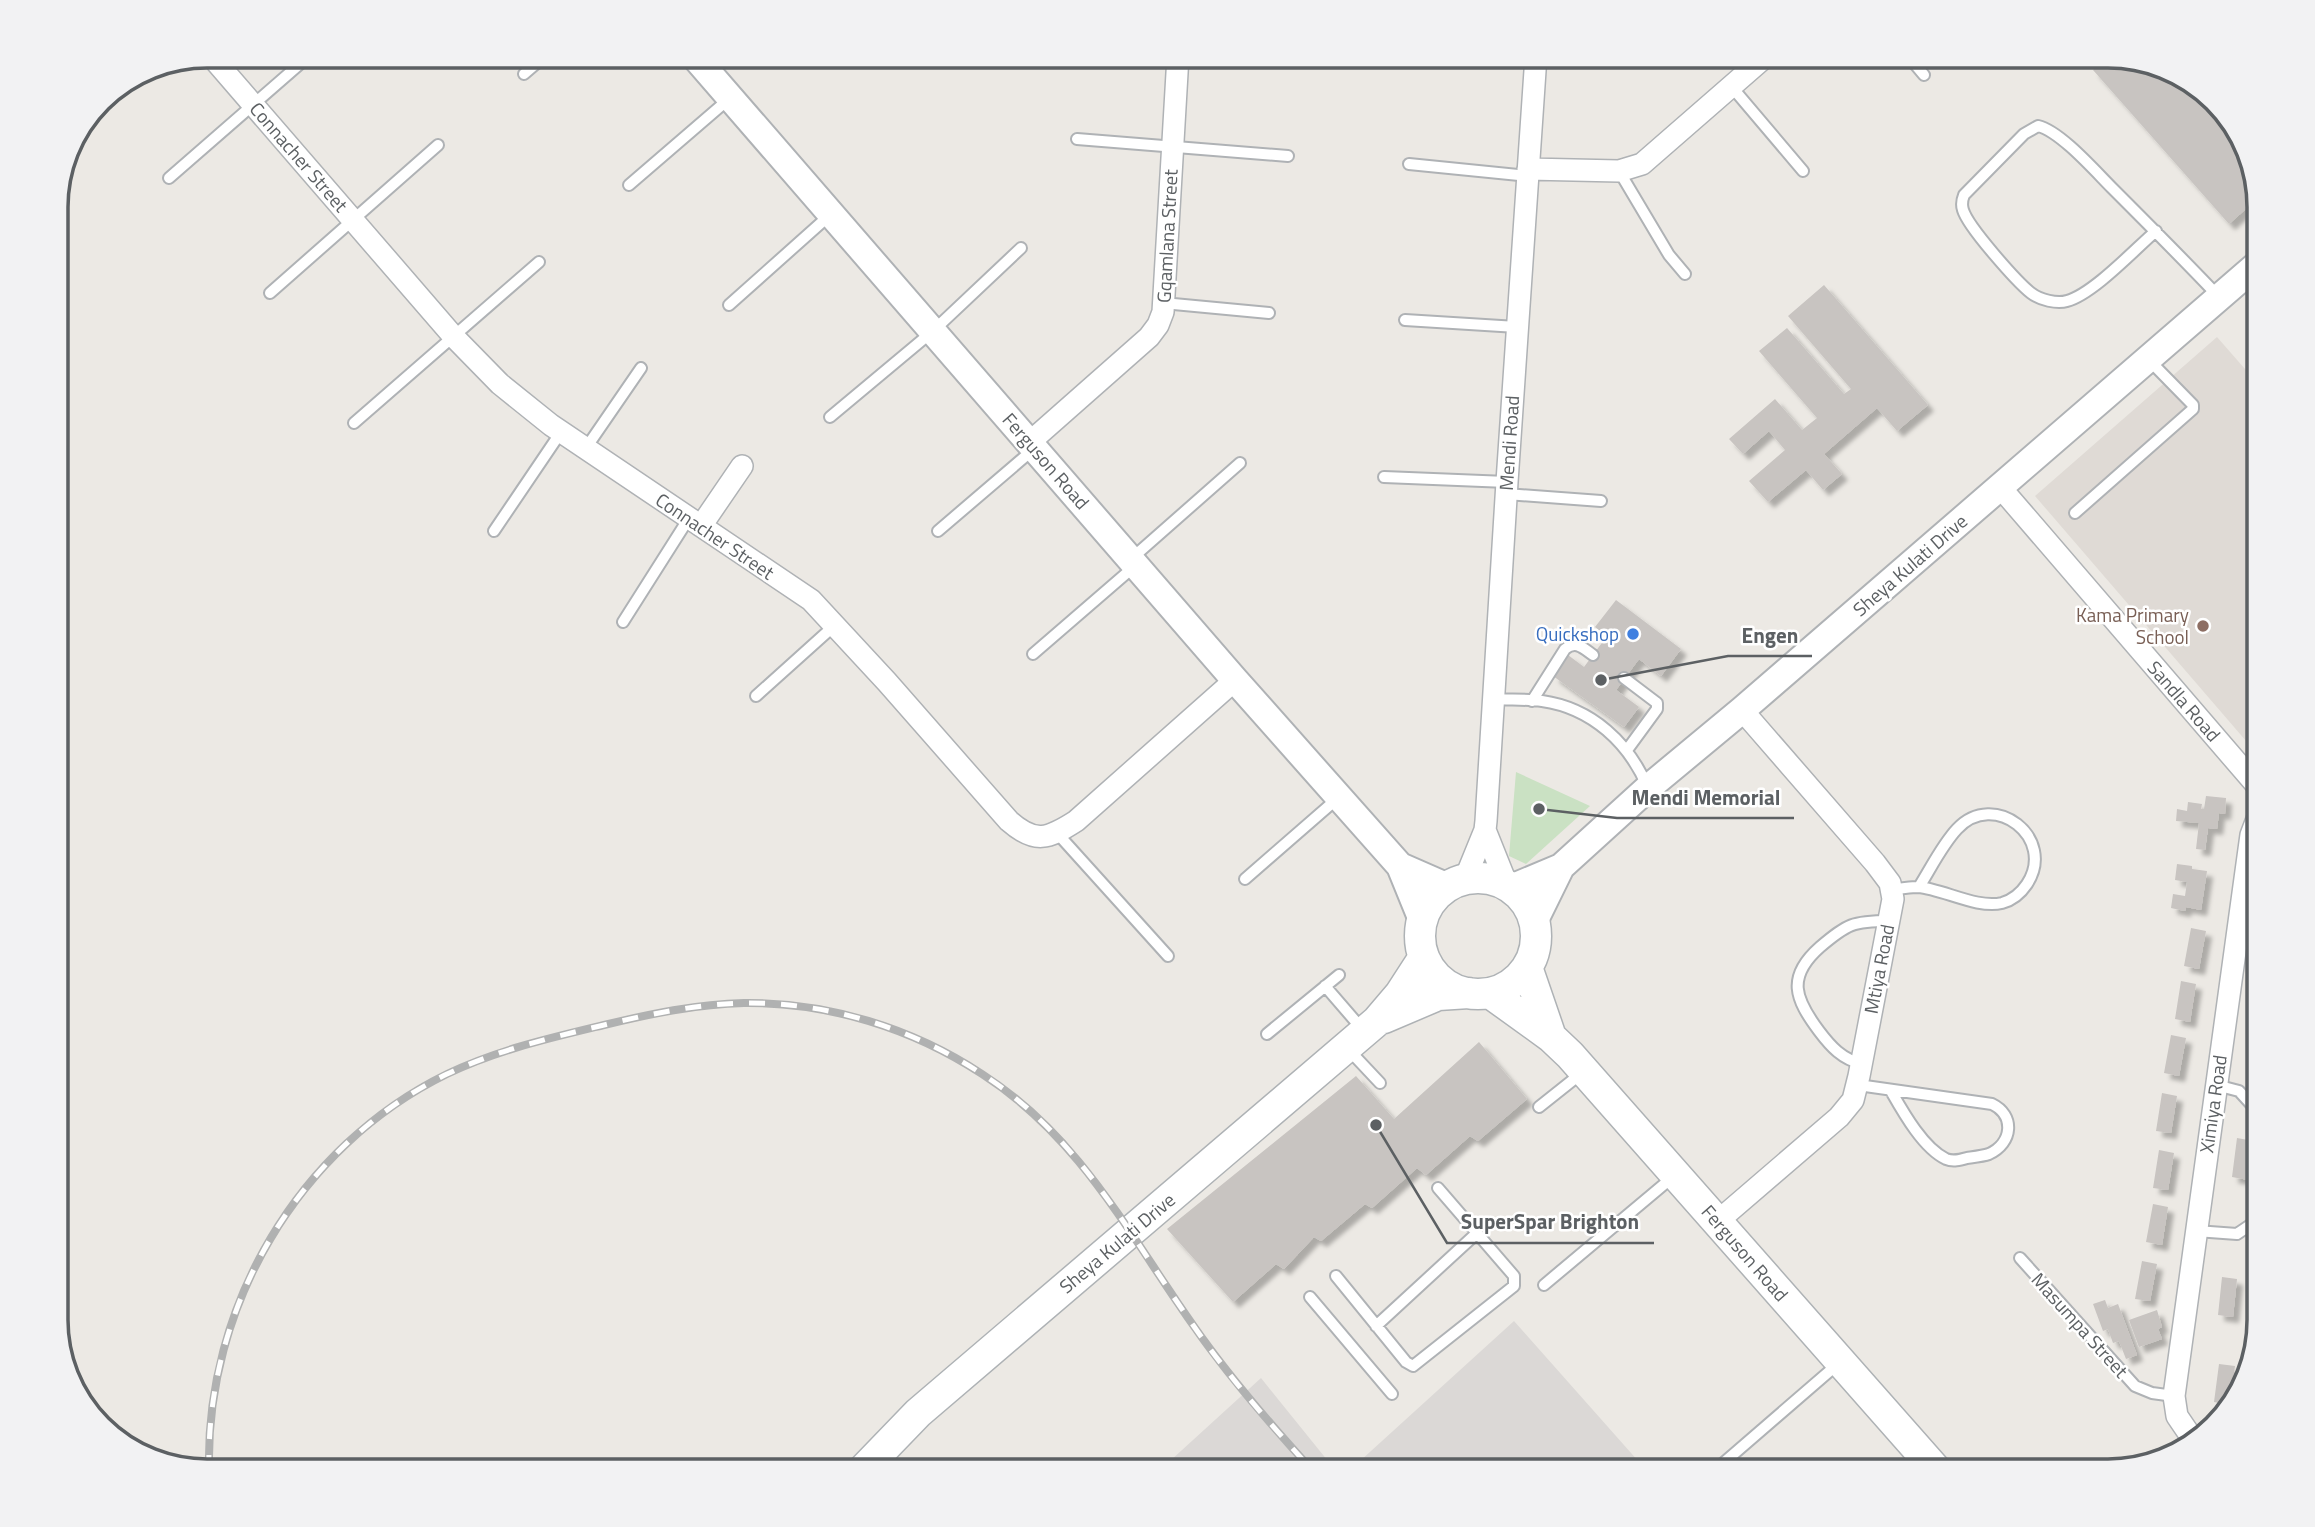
<svg xmlns="http://www.w3.org/2000/svg" width="2315" height="1527" viewBox="0 0 2315 1527" font-family="'Titillium Web',sans-serif">
	<style>
		.industrial { fill: #dbd8d6 }
		.education { fill: #dfdad5 }
		.green { fill: #cae1c3 }
		.building { fill: #c8c4c1; filter: url(#shadow) }
		.lines { fill: none; stroke-linecap: round; stroke-linejoin: round }
		.service-casing { stroke: #afb2b5; stroke-width: 14 }
		.minor-casing { stroke: #afb2b5; stroke-width: 24 }
		.tertiary-casing { stroke: #afb2b5; stroke-width: 30 }
		.secondary-casing { stroke: #aeb2b5; stroke-width: 33 }
		.service { stroke: #fff; stroke-width: 10 }
		.minor { stroke: #fff; stroke-width: 21 }
		.tertiary { stroke: #fff; stroke-width: 26 }
		.secondary { stroke: #fff; stroke-width: 30 }
		.rail-casing { stroke: #b0b1b1; stroke-width: 8 }
		.rail { stroke: #fff; stroke-width: 5; stroke-dasharray: 16; stroke-linecap: butt }
		.education-dot { fill: #8d6e63; stroke: #fff; stroke-width: 2.5 }
		.shop-dot { fill: #3f7fe0; stroke: #fff; stroke-width: 2.5 }
		.labels { text-anchor: middle; stroke-width: 5; stroke-linejoin: round; paint-order: stroke }
		.street-label { font-size: 19px; fill: #5c6063; stroke: #fff }
		.education-label { font-size: 19px; fill: #785e54; stroke: #fff; text-anchor: end }
		.shop-label { font-size: 19px; fill: #366cbe; stroke: #fff; text-anchor: end }
		.rim { fill: none; stroke: #5c6063; stroke-width: 3.5 }
		.leader { fill: none; stroke: #5c6063; stroke-width: 2.5 }
		.callout-dot { fill: #5c6063; stroke: #fff; stroke-width: 2.5 }
		.callout-label { font-size: 21px; text-anchor: middle; font-weight: bold; fill: #5c6063; stroke: #fff; stroke-width: 5; stroke-linejoin: round; paint-order: stroke }
	</style>
	<defs>
		<filter id="shadow"><feDropShadow dx="6" dy="6" stdDeviation="2" flood-color="#0004"/></filter>
	</defs>
	<rect width="100%" height="100%" fill="#ece9e4"/>
	<path class="industrial" d="M1514 1321 1647 1471H1349Z
		M1261 1378 1336 1471H1159Z"/>
	<path class="education" d="M150 67H153L80 131 101 100Z
		M2217 337 2259 385V756L2035 496Z"/>
	<path class="green" d="M1516 772 1590 806 1526 864 1509 856Z"/>
	<path class="building" d="M2109 56 2191 81 2239 132 2257 199 2229 224 2093 70Z
		M1824 285 1928 405 1897 431 1877 408 1824 454 1842 474 1823 490 1806 470 1768 502 1749 481 1785 450 1769 431 1743 454 1729 439 1775 399 1802 430 1817 418 1759 351 1787 328 1844 394 1851 389 1788 316Z
		M1616 600 1681 649 1661 676 1639 659 1616 690 1639 707 1624 727 1553 676 1568 655 1584 667 1607 636 1595 627Z
		M2206 796 2226 798 2225 814 2219 813 2217 829 2208 828 2205 850 2196 849 2199 823 2176 821 2177 809 2187 811 2188 802 2202 804 2201 809H2204Z
		M2177 864 2192 866V869L2207 871 2201 910 2186 907 2185 911 2171 908 2173 894 2185 896 2187 882 2175 880Z
		M2191 928 2206 931 2199 969 2184 966Z
		M2181 981 2196 984 2190 1022 2175 1019Z
		M2171 1035 2186 1038 2179 1076 2164 1073Z
		M1479 1042 1527 1099 1478 1141 1470 1136 1426 1175 1417 1168 1372 1208 1365 1204 1321 1241 1314 1237 1284 1269 1276 1264 1233 1302 1167 1229 1356 1076 1394 1119Z
		M2162 1093 2177 1096 2171 1133 2156 1131Z
		M2237 1138 2259 1142 2254 1181 2232 1177Z
		M2159 1150 2174 1153 2168 1190 2153 1188Z
		M2153 1204 2168 1207 2162 1245 2146 1242Z
		M2142 1261 2157 1264 2150 1301 2135 1299Z
		M2222 1277 2237 1279 2233 1317 2218 1315Z
		M2105 1300 2108 1308 2118 1304 2137 1355 2126 1359 2119 1341 2113 1343 2108 1329 2103 1331 2093 1304Z
		M2157 1310 2162 1327 2158 1329 2162 1339 2139 1347 2129 1320Z
		M2219 1364 2235 1366 2229 1405 2214 1402Z"/>
	<g class="lines">
		<g class="service-casing">
			<path id="service" d="M1908 56 1924 75
				M524 74 545 56
				M1731 86 1803 171
				M1077 139 1288 156
				M1409 164 1528 176
				M1619 171 1669 255 1685 274
				M169 178 309 56
				M629 185 730 98
				M2156 231C2134 250 2093 294 2067 301 2057 304 2040 300 2031 293 2017 282 1968 227 1963 210 1961 204 1962 200 1964 195L2024 134 2038 126C2060 131 2095 171 2112 188 2148 224 2184 260 2219 297
				M270 293 438 145
				M1163 303 1269 313
				M729 305 831 214
				M1405 320 1517 327
				M830 417 933 331 1021 248
				M354 423 539 262
				M586 448 641 368
				M1384 477 1507 482
				M1506 494 1601 501
				M2075 513 2193 409V405L2148 359
				M494 531 561 432
				M938 531 1035 448
				M1131 559 1240 463
				M623 622 689 518
				M1033 654 1136 565
				M1624 678 1657 703V709L1627 750
				M756 696 835 625
				M1493 699C1509 700 1526 699 1542 701 1592 708 1629 743 1648 788
				M1532 701 1565 649C1576 640 1583 648 1593 655
				M1057 833 1168 956
				M1245 879 1338 798
				M1892 889C1900 889 1910 887 1918 887 1943 889 1977 909 2002 903 2013 900 2021 893 2027 884 2057 838 1994 789 1957 829 1942 845 1931 868 1919 887
				M1325 986 1363 1030
				M1267 1034 1339 975
				M1348 1049 1380 1083
				M1862 1064C1842 1059 1831 1047 1819 1031 1795 999 1786 977 1820 947 1847 924 1853 921 1889 921
				M1858 1085 1992 1104C2015 1115 2013 1143 1989 1154 1983 1156 1974 1157 1967 1158 1960 1160 1953 1162 1946 1159 1923 1148 1903 1112 1891 1091
				M2216 1085 2239 1091 2259 1113
				M1539 1107 1583 1072
				M2196 1231 2237 1234 2259 1219
				M2020 1258 2135 1386 2152 1393 2174 1396
				M1336 1276 1406 1362 1413 1366 1514 1286V1276L1438 1188
				M1544 1285 1674 1176
				M1310 1297 1392 1394
				M1376 1326 1477 1233
				M1721 1465 1839 1363"/>
		</g>
		<g class="minor-casing">
			<path id="minor" d="M211 56 454 337 500 384 551 425 811 600 887 682 1009 821C1035 844 1048 839 1076 821L1235 680
				M705 69 720 56
				M1528 169 1619 171 1642 164 1766 56
				M1030 442 1149 337 1158 325 1163 312 1178 56
				M2000 487 2259 788
				M701 526 742 466
				M1485 830 1507 885
				M1465 879 1485 830 1486 821 1507 482 1536 56
				M1718 1221 1839 1117 1853 1100 1859 1076 1893 899 1890 883 1875 863 1742 710
				M2194 1441 2177 1416 2174 1396 2251 835 2259 814"/>
		</g>
		<g class="tertiary-casing">
			<path id="tertiary" d="M694 56 1235 680 1400 866 1422 920
				M1400 866 1448 887
				M1511 888 1561 867 1648 788 1742 710 2259 263
				M1534 922 1561 867"/>
		</g>
		<g class="secondary-casing">
			<path id="secondary" d="M1420 936a58 58 0 1 1 116 0a58 58 0 1 1-116 0Z
				M1527 967 1551 1037
				M1490 993 1551 1037 1570 1055 1937 1471
				M1384 1018 1438 995 1469 993
				M862 1471 918 1413 1377 1021 1400 994 1424 957"/>
		</g>
		<use href="#service" class="service"/>
		<use href="#minor" class="minor"/>
		<use href="#tertiary" class="tertiary"/>
		<use href="#secondary" class="secondary"/>
		<g class="rail-casing">
			<path id="rail" d="M209 1471C205 1307 298 1147 447 1074 497 1050 550 1038 604 1025 650 1014 697 1004 744 1003 828 1002 912 1028 982 1074 1080 1137 1128 1233 1193 1325 1229 1377 1270 1424 1313 1471"/>
		</g>
		<use href="#rail" class="rail"/>
	</g>
	<circle class="education-dot" cx="2203" cy="626" r="7"/>
	<circle class="shop-dot" cx="1633" cy="634" r="7"/>
	<g class="labels">
		<g class="street-label">
			<text transform="translate(299 157) rotate(49)" y="7">Connacher Street</text>
			<text transform="translate(1167 236) rotate(-87)" y="7">Gqamlana Street</text>
			<text transform="translate(1509 443) rotate(-86)" y="7">Mendi Road</text>
			<text transform="translate(1046 461) rotate(49)" y="7">Ferguson Road</text>
			<text transform="translate(715 536) rotate(34)" y="7">Connacher Street</text>
			<text transform="translate(1910 565) rotate(-41)" y="7">Sheya Kulati Drive</text>
			<text transform="translate(2184 701) rotate(49)" y="7">Sandla Road</text>
			<text transform="translate(1879 969) rotate(-79)" y="7">Mtiya Road</text>
			<text transform="translate(2213 1104) rotate(-82)" y="7">Ximiya Road</text>
			<text transform="translate(1117 1243) rotate(-40)" y="7">Sheya Kulati Drive</text>
			<text transform="translate(1745 1253) rotate(49)" y="7">Ferguson Road</text>
			<text transform="translate(2080 1325) rotate(48)" y="7">Masumpa Street</text>
		</g>
		<g class="education-label">
			<text x="2189" y="622">Kama Primary<tspan x="2189" dy="22">School</tspan></text>
		</g>
		<g class="shop-label">
			<text x="1619" y="641">Quickshop</text>
		</g>
	</g>
	<path d="M0 0H2315V1527H0ZM207 68H2108A139 139 0 0 1 2247 207V1320A139 139 0 0 1 2108 1459H207A139 139 0 0 1 68 1320V207A139 139 0 0 1 207 68Z" fill="#f2f2f3" fill-rule="evenodd"/>
	<path class="rim" d="M207 68H2108A139 139 0 0 1 2247 207V1320A139 139 0 0 1 2108 1459H207A139 139 0 0 1 68 1320V207A139 139 0 0 1 207 68Z"/>
	<path class="leader" d="M1601 680L1728 656H1812M1539 809L1617 818H1794M1376 1125L1447 1243H1654"/>
	<g class="callout-dot">
		<circle cx="1601" cy="680" r="7"/>
		<circle cx="1539" cy="809" r="7"/>
		<circle cx="1376" cy="1125" r="7"/>
	</g>
	<g class="callout-label">
		<text x="1770" y="643">Engen</text>
		<text x="1706" y="805">Mendi Memorial</text>
		<text x="1550" y="1229">SuperSpar Brighton</text>
	</g>
</svg>
